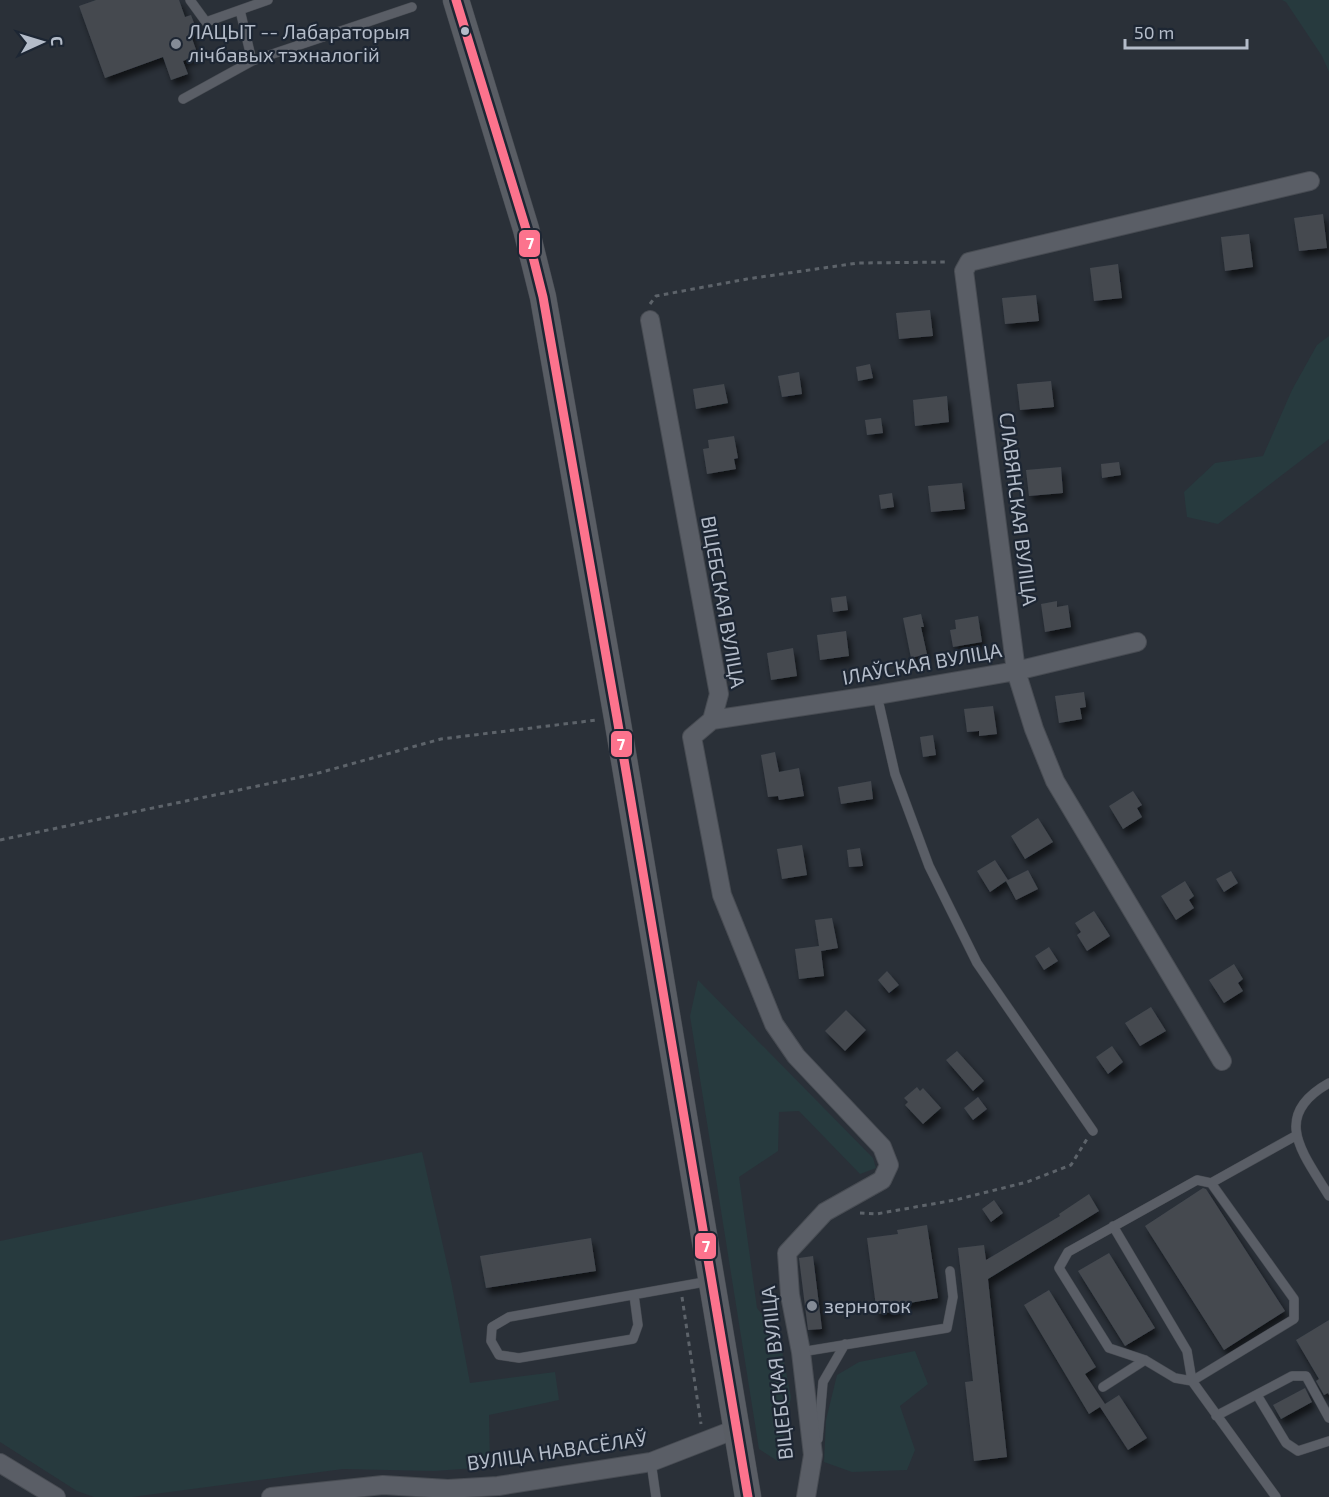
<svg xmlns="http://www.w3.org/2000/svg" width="1329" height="1497" viewBox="0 0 1329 1497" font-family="'Exo 2',sans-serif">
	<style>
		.green { fill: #273a3e }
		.building { fill: #444950; filter: url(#shadow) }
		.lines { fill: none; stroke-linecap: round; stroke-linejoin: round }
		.lane-casing { stroke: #484c53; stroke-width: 10 }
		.street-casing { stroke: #484c53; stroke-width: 20 }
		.secondary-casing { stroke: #484c53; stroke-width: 27 }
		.path { stroke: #5d636a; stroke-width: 3; stroke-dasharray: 4.5 4.5; stroke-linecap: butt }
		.lane { stroke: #5a5e66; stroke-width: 9 }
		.street { stroke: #5a5e66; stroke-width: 18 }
		.secondary { stroke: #595d64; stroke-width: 26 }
		.bus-1-casing { stroke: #1d2633; stroke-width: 14 }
		.bus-1 { stroke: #fc738d; stroke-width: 9 }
		.bus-dot { fill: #b4bcc9; stroke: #1d2633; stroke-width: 2 }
		.poi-dot { fill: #848b96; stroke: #1d2633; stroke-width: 2 }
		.labels { text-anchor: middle; stroke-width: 4.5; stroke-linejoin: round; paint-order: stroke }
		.poi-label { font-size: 20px; fill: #b4bcc9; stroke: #1d2633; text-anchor: start }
		.street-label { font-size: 20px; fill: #b4bcc9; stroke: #1d2633 }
		.line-badge { stroke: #1d2633; stroke-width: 2 }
		.badge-label { font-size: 16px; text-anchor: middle; font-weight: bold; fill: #fff }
	</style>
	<defs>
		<filter id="shadow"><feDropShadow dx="3.5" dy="6" stdDeviation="3" flood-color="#0009"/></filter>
	</defs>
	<rect width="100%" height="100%" fill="#2a3038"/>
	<path class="green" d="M1282 0H1329V72L1322 56 1286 2Z
		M1329 336V439L1218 524 1187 517 1184 492 1215 463 1263 456 1292 390 1317 345Z
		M698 980 873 1158 876 1168 860 1174 799 1111 779 1112 778 1151 739 1177 757 1308 779 1336 791 1397 779 1462 759 1449 690 1016Z
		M422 1152 452 1286 470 1383 555 1372 559 1400 489 1415 490 1467 434 1471 343 1469 132 1497H94L77 1491 0 1442V1241Z
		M915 1351 928 1384 900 1406 915 1450 907 1470 852 1472 824 1462 826 1420 837 1375 859 1362Z"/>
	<path class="building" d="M96 0H179L185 17 191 15 197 31 190 33 198 55 183 61 188 74 171 80 163 57 105 78 79 6Z
		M1323 214 1327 248 1299 251 1294 218Z
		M1249 234 1253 267 1225 271 1221 237Z
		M1118 264 1122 298 1094 301 1090 268Z
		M1036 295 1039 321 1005 324 1002 298Z
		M930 310 933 336 899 339 896 313Z
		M870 364 873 378 858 381 856 367Z
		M799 372 802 394 782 397 778 376Z
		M1051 381 1054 407 1020 410 1017 384Z
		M724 384 728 403 696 409 693 389Z
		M947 396 949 422 915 426 913 400Z
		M881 418 883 433 867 435 865 420Z
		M734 436 738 458 734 459 736 469 707 474 703 449 709 448 708 440Z
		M1119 462 1121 475 1102 478 1101 464Z
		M1061 467 1063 493 1029 496 1026 470Z
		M962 483 965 509 931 512 928 486Z
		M892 493 894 507 881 509 879 495Z
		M846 596 848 610 833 612 831 598Z
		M1057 601V607L1068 605 1071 627 1045 632 1041 604Z
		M921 614 924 627H921L927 654 911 658 903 618Z
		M978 616 982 642 953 647 950 630 956 629 955 620Z
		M846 631 849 656 820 660 817 635Z
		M793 648 797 676 771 680 767 653Z
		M1084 692 1086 707 1080 708 1082 719 1059 723 1055 696Z
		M993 706 997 734 979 736V731L967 732 964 709Z
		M933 735 936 755 923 757 920 737Z
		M775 752 779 772 799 768 804 796 779 800 778 796 768 797 761 755Z
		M871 781 873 799 841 804 838 787Z
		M1133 791 1142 805 1137 808 1142 817 1123 829 1109 806Z
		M1038 818 1053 842 1025 859 1011 836Z
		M802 845 807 875 782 879 777 849Z
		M860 848 863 866 849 867 847 850Z
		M995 860 1008 880 1028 870 1038 889 1016 900 1006 881 990 892 977 871Z
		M1231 871 1238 883 1224 892 1216 879Z
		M1185 881 1194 896 1189 900 1194 908 1176 920 1161 896Z
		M1094 911 1110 936 1087 951 1077 935 1081 932 1075 923Z
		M832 918 838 948 821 951 824 976 799 979 795 949 819 946 815 920Z
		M1049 947 1058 961 1044 970 1035 956Z
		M1234 964 1243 979 1238 983 1243 991 1224 1003 1209 980Z
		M887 971 899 985 889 993 878 980Z
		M1151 1007 1166 1031 1140 1046 1125 1023Z
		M846 1010 866 1030 845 1051 825 1031Z
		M1112 1046 1123 1062 1108 1074 1096 1057Z
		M957 1051 984 1081 973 1091 946 1060Z
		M917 1087 920 1091 923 1088 941 1108 923 1124 905 1105 908 1102 904 1098Z
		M978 1097 987 1109 973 1120 964 1108Z
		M1203 1188 1206 1189 1285 1311 1224 1350 1145 1226Z
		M1089 1194 1099 1211 988 1279 1007 1457 974 1461 965 1382 973 1381 958 1248 984 1245 986 1260 1060 1216 1059 1214Z
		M994 1200 1003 1213 991 1222 982 1209Z
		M927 1225 938 1298 898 1305 899 1311 877 1314 867 1238 898 1234 897 1230Z
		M591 1238 596 1271 486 1288 480 1256Z
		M1109 1253 1155 1328 1125 1346 1078 1271Z
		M813 1256 822 1329 808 1330 799 1258Z
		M1049 1290 1096 1367 1085 1374 1105 1404 1119 1395 1147 1438 1128 1450 1100 1407 1089 1414 1024 1305Z
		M1329 1320V1395L1328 1393 1324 1395 1316 1381 1319 1379 1296 1340Z
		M1305 1388 1312 1402 1281 1419 1273 1405Z"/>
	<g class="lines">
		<g class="lane-casing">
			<path id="lane" d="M190 0 206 22 268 0
				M240 10 252 61 412 7
				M183 99 252 61
				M877 695 895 774 929 866 977 963 1093 1131
				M1329 1083C1270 1116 1303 1153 1329 1196
				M1197 1180 1211 1183 1294 1299V1319L1192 1381 1175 1378 1145 1360 1109 1348 1059 1268 1068 1252Z
				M1211 1183 1297 1135
				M1113 1226 1187 1351 1192 1381 1276 1497
				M634 1295 638 1325 633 1339 519 1358 499 1355 491 1341 492 1327 509 1317 710 1281
				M801 1352 947 1328 953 1297 950 1271
				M1103 1387 1145 1360
				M1257 1395 1286 1443 1298 1451 1329 1441
				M1216 1416 1292 1376H1306L1329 1418
				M818 1439 823 1382 845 1344
				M651 1462 656 1497"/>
		</g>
		<g class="street-casing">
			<path id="street" d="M650 320 719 694 712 720 692 737 722 895 774 1024 796 1056 882 1147 889 1165 882 1180 825 1212 787 1253 790 1295 801 1352 813 1455 806 1497
				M712 720 877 695 1016 671 1137 642
				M1222 1061 1055 781 1034 729 1016 671 964 271 969 262 1310 181
				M0 1463 56 1497
				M271 1497 383 1485 448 1489 498 1486 651 1462 736 1429"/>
		</g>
		<g class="secondary-casing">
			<path id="secondary" d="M456 0 526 229 543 297 617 718 748 1497"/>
		</g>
		<path class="path" d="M650 304 656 296 747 279 858 263 949 262
			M0 840 315 774 441 739 597 720
			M860 1213 876 1214 955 1200 1027 1182 1071 1165 1087 1139
			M682 1297 701 1424"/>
		<use href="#lane" class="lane"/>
		<use href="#street" class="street"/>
		<use href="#secondary" class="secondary"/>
		<g class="bus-1-casing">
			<path id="bus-1" d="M456 0 526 229 543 297 617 718 748 1497"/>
		</g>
		<use href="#bus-1" class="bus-1"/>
	</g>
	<circle class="bus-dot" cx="465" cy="31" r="5"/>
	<g class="poi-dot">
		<circle cx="176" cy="44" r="6"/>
		<circle cx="812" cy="1306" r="6"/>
	</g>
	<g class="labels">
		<g class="poi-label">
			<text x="188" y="39">ЛАЦЫТ -- Лабараторыя<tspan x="188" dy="23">лічбавых тэхналогій</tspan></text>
			<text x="824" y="1313">зерноток</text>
		</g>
		<g class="street-label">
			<text transform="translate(1018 509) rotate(83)" y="7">СЛАВЯНСКАЯ ВУЛІЦА</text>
			<text transform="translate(723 602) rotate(80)" y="7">ВІЦЕБСКАЯ ВУЛІЦА</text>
			<text transform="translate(922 664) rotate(-10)" y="7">ІЛАЎСКАЯ ВУЛІЦА</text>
			<text transform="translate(777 1373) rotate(-96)" y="7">ВІЦЕБСКАЯ ВУЛІЦА</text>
			<text transform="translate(557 1451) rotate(-8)" y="7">ВУЛІЦА НАВАСЁЛАЎ</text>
		</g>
	</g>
	<g class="line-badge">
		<rect x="518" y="229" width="23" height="29" rx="6" fill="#fc738d"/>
		<rect x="610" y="730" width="23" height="28" rx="6" fill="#fc738d"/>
		<rect x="694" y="1232" width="23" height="28" rx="6" fill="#fc738d"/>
	</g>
	<g class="badge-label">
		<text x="530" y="249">7</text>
		<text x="621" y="750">7</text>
		<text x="706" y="1252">7</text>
	</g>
	<g transform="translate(42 42) rotate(86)" stroke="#1d2633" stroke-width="4.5" paint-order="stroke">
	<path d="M0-4.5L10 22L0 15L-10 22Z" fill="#b4bcc9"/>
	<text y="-9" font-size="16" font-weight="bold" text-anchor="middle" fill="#b4bcc9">С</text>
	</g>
	<path d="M1125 39v9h122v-9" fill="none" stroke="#b4bcc9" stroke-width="3"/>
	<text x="1134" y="39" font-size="18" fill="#b4bcc9" stroke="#1d2633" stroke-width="4.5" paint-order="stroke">50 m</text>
</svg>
